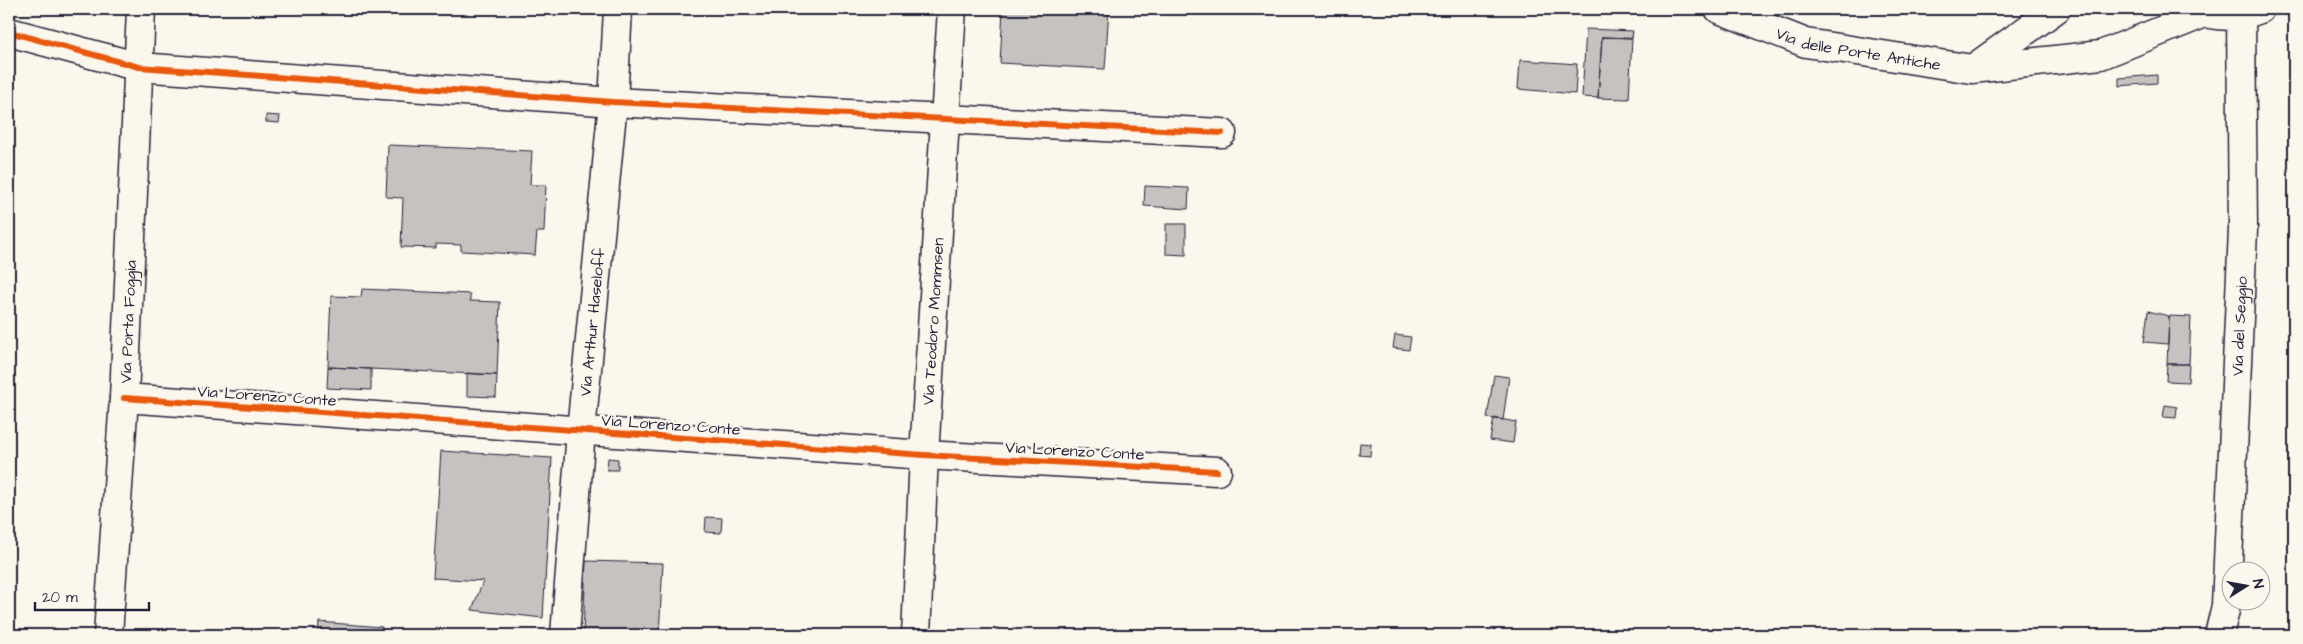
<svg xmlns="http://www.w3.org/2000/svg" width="2303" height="644" viewBox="0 0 2303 644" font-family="'Architects Daughter',sans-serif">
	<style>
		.building { fill: #c6c2c0; stroke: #22223b }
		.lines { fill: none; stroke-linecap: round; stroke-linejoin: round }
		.minor-casing { stroke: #22223b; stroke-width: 31 }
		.major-casing { stroke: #22223b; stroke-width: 31 }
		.minor { stroke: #fbf7ec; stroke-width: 28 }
		.major { stroke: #fbf7ec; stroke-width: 28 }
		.cycleway-casing { stroke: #fbf7ec; stroke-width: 9 }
		.cycleway { stroke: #e8590c; stroke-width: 6 }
		.labels { text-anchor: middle; stroke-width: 5; stroke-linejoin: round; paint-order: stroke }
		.street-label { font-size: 16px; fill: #22223b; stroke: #fbf7ec }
	</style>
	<rect width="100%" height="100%" fill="#fbf7ec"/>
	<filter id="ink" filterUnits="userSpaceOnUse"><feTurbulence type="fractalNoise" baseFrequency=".02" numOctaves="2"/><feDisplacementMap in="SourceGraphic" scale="10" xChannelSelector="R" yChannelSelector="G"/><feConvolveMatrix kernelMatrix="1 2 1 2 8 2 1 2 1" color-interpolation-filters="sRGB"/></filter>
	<g filter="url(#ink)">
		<path class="building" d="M977 9H1003V11L977 10Z
			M1003 9H1109L1105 69 1000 63Z
			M1586 29 1633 31 1632 38 1602 37 1598 98 1582 97Z
			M1602 37 1632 38 1629 99 1598 98Z
			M1520 60 1577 64 1575 94 1518 89Z
			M2157 75V83L2119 86V78Z
			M266 115 280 116 279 123 266 122Z
			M388 145 532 151 530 185H546L544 232H537L535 255 461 251V245L436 244V248L401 247 403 198 386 197Z
			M1145 186 1189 188 1188 209 1144 206Z
			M1166 224H1186V255L1166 254Z
			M362 289 470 294V301L500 302 497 375 328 367 331 296 361 297Z
			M2148 311 2169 316 2168 344 2144 342Z
			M2169 316 2191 317 2189 364H2167Z
			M1395 335 1411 337 1409 350 1393 348Z
			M2167 364H2189L2188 382 2166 381Z
			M328 367 371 369V390L327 388Z
			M467 373 497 375 496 397 467 396Z
			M1494 375 1509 377 1503 420 1487 418Z
			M2165 405 2177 407 2176 418 2163 417Z
			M1494 418 1516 422 1513 443 1490 440Z
			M1360 443 1371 444 1370 456 1359 455Z
			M441 451 552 458 543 618 472 610 483 581 433 578Z
			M608 458 618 459V470H607Z
			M706 517 722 518 721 533 705 532Z
			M586 561 663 563 659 635H583Z
			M319 622 382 627 381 635H318Z"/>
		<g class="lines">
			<g class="minor-casing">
				<g id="minor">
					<path d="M9 32 139 67 613 102 1222 133"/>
					<path d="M124 398 924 455 1217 471"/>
					<path id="s1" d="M565 635 581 431 613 102 618 9"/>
					<path id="s2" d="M916 635 924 455 952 9"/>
					<path id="s3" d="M2219 635 2226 606 2243 230 2241 15"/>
				</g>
			</g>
			<g class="major-casing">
				<g id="major">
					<path id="s4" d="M1719 9 1806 43 1972 69 2101 55 2205 13"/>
					<path d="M2194 9C2216 18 2238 18 2260 9"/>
					<path d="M1974 68 2056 9"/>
					<path id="s5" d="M108 635 124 398 141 9"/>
				</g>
			</g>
			<use href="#minor" class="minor"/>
			<use href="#major" class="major"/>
			<g class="cycleway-casing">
				<path id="cycleway" d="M9 32 139 67 613 102 1222 133
					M124 398 924 455 1217 471"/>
			</g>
			<use href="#cycleway" class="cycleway"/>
		</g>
	</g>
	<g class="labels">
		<g class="street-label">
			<text dy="6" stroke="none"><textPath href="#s4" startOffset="146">Via delle Porte Antiche</textPath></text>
			<text dy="6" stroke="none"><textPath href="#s5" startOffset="314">Via Porta Foggia</textPath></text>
			<text dy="6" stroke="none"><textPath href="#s1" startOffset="314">Via Arthur Haseloff</textPath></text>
			<text dy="6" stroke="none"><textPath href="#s2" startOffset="314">Via Teodoro Mommsen</textPath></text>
			<text dy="6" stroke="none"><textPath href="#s3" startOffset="310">Via del Seggio</textPath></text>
			<text transform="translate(267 395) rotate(4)" y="6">Via Lorenzo Conte</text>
			<text transform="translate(671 424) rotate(4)" y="6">Via Lorenzo Conte</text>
			<text transform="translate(1075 450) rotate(3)" y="6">Via Lorenzo Conte</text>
		</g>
	</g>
	<rect width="2303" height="644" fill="none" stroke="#fbf7ec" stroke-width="30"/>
	<rect x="15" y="15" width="2273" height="614" fill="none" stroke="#22223b" stroke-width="2" filter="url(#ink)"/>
	<g transform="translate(2246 586) rotate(79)"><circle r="24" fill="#fbf7ec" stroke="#a4a2a5"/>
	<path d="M0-4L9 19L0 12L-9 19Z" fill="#22223b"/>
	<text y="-8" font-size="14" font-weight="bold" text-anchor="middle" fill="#22223b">N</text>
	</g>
	<path d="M35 602v8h114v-8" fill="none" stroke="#22223b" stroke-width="2.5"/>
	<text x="42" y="602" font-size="15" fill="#22223b" stroke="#fbf7ec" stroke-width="4" paint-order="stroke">20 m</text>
</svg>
